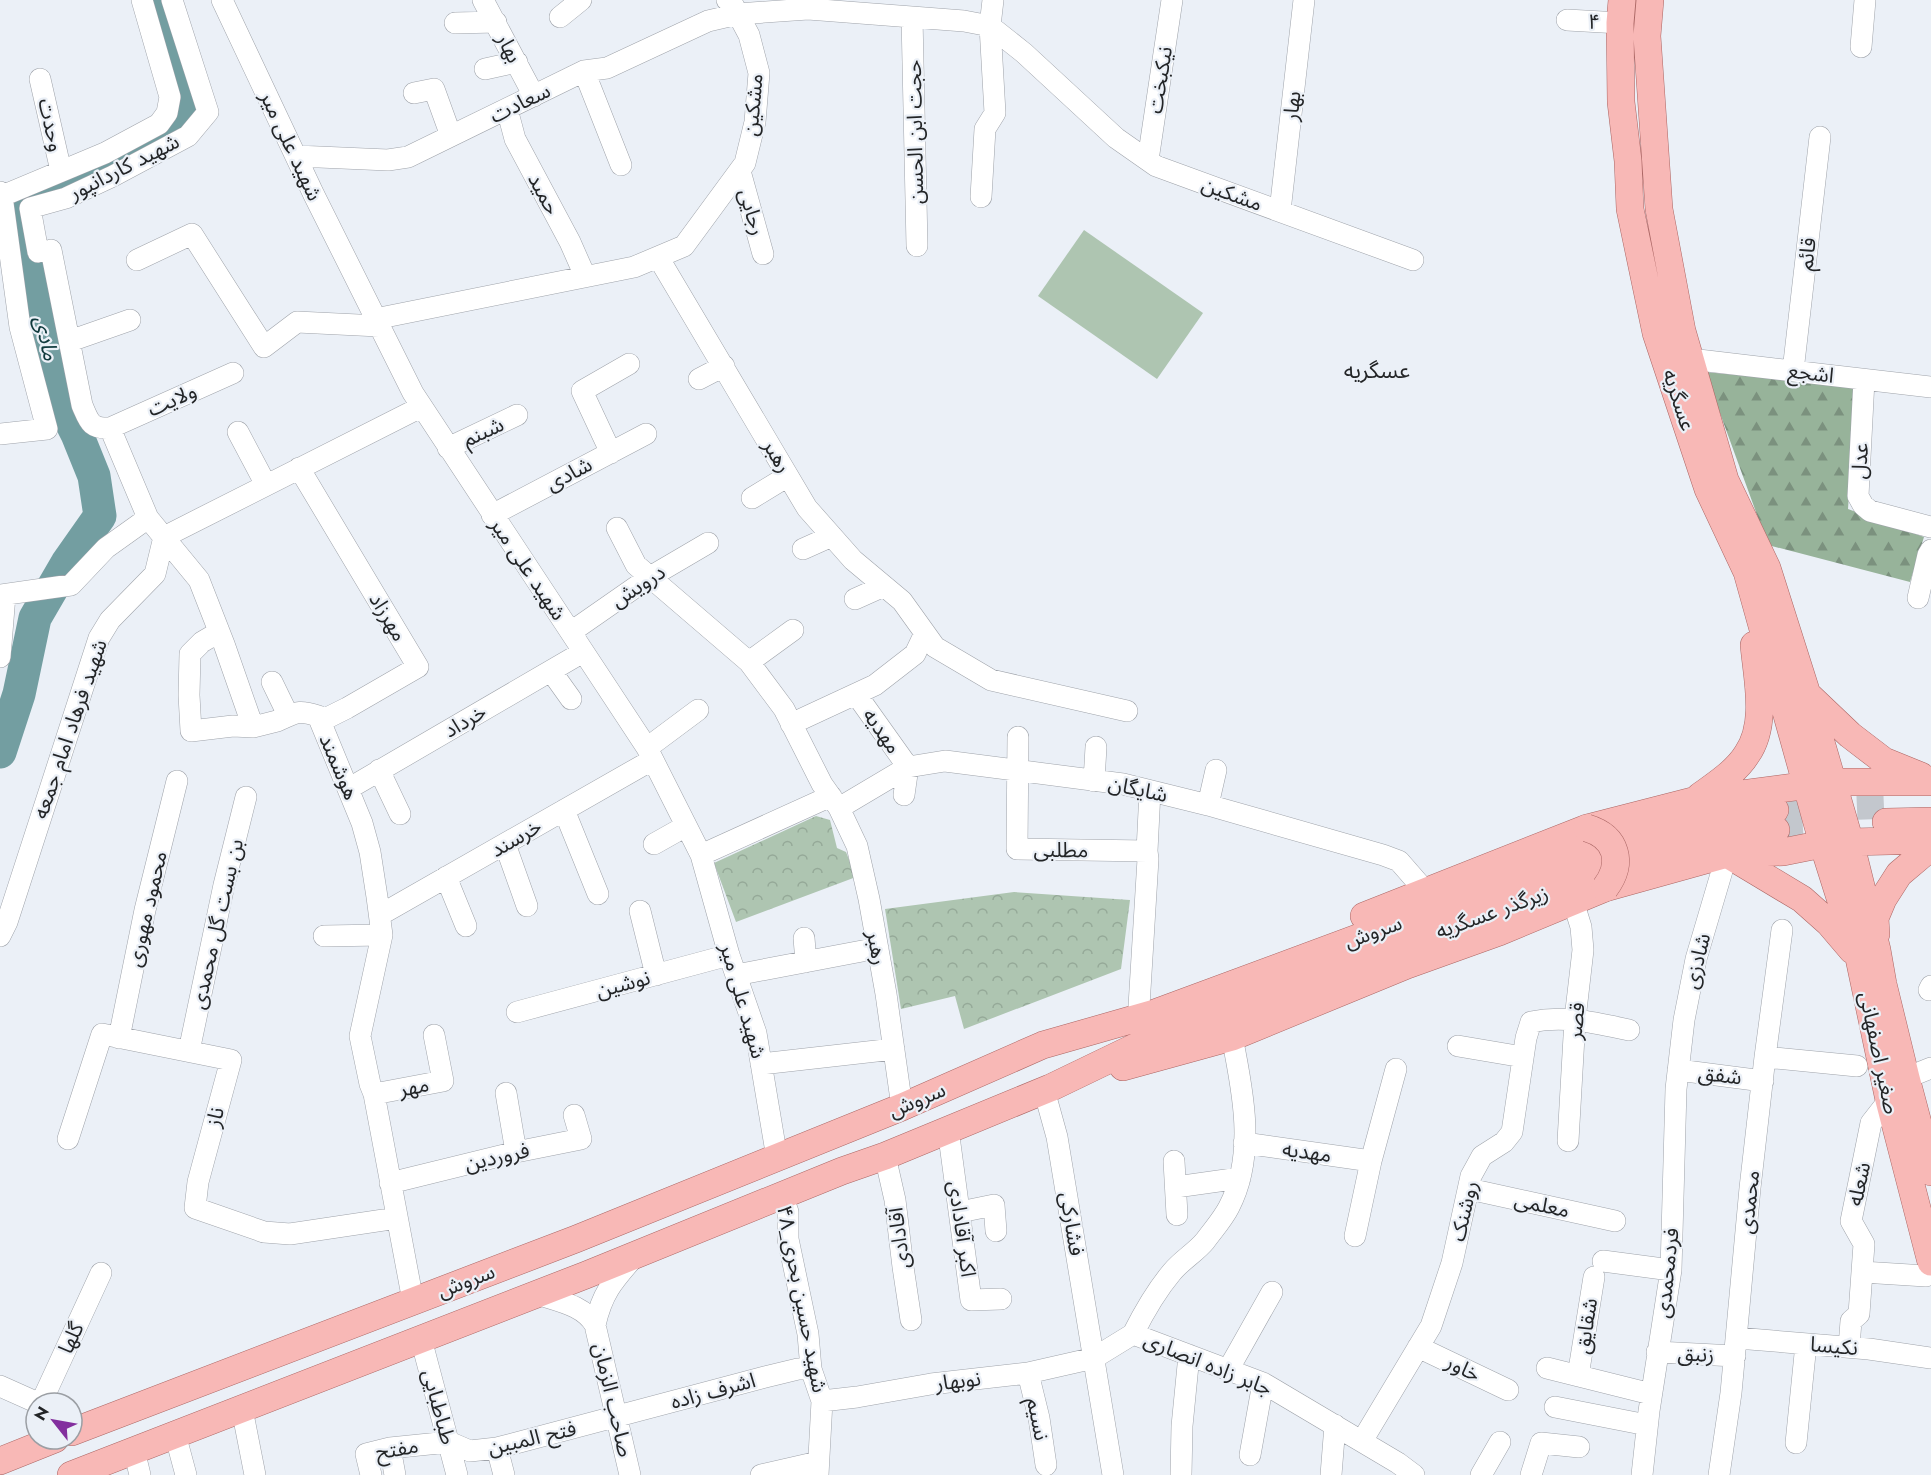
<svg xmlns="http://www.w3.org/2000/svg" width="1931" height="1475" viewBox="0 0 1931 1475" font-family="Jost,'Noto Sans Arabic',sans-serif">
	<style>
		.forest { fill: url(#forest-firs) }
		.park { fill: url(#park-crowns) }
		.garden { fill: #aec5b1 }
		.lines { fill: none; stroke-linecap: round; stroke-linejoin: round }
		.river { stroke: #739ea1; stroke-width: 33 }
		.major-tunnel { stroke: #c3c7cd; stroke-width: 27; stroke-dasharray: 27 14; stroke-linecap: butt }
		.minor-casing { stroke: #9fa3aa; stroke-width: 22 }
		.major-casing { stroke: #ab6664; stroke-width: 28 }
		.minor { stroke: #fff; stroke-width: 21 }
		.major { stroke: #f8b8b6; stroke-width: 27 }
		.major-bridge-casing { stroke: #ab6664; stroke-width: 28; stroke-linecap: butt }
		.major-bridge { stroke: #f8b8b6; stroke-width: 27 }
		.labels { text-anchor: middle; stroke-width: 4.5; stroke-linejoin: round; paint-order: stroke }
		.street-label { font-size: 21px; fill: #232527; stroke: #ebf0f7 }
		.water-label { font-size: 22px; font-style: italic; fill: #103a3d; stroke: #ebf0f7 }
		.neighbourhood-label { font-size: 22px; fill: #232527; stroke: #ebf0f7 }
	</style>
	<defs>
		<pattern id="forest-firs" width="22" height="20" patternUnits="userSpaceOnUse" patternTransform="scale(1.5)"><rect width="22" height="20" fill="#97b39a"/><path d="M5 1l3.5 6h-7zM16 11l3.5 6h-7z" fill="#7b917e"/></pattern>
		<pattern id="park-crowns" width="20" height="18" patternUnits="userSpaceOnUse" patternTransform="scale(1.5)"><rect width="20" height="18" fill="#aec5b1"/><path d="M2 6a3 3 0 1 1 6 0M12 15a3 3 0 1 1 6 0" fill="none" stroke="#95a998"/></pattern>
	</defs>
	<rect width="100%" height="100%" fill="#ebf0f7"/>
	<path class="forest" d="M1705 372 1856 386 1848 509 1924 537 1910 582 1768 545Z"/>
	<path class="park" d="M816 816 830 820 837 848 846 852 856 877 736 922 714 863Z
		M1014 892 1130 900 1121 969 964 1029 955 996 901 1009 885 909Z"/>
	<path class="garden" d="M1084 230 1203 313 1157 379 1038 296Z"/>
	<g class="lines">
		<path class="river" d="M0 752 19 694 35 618 67 563 100 516 94 476 77 434 62 404 18 204 88 174 165 134 186 114 182 72 161 0"/>
		<path class="major-tunnel" d="M1775 810 1888 805
			M1776 830 1841 826"/>
		<g class="minor-casing">
			<path id="minor" d="M222 0 314 195 413 393 647 748 701 855 729 955 756 1033 777 1158
				M483 0 534 96
				M560 17 581 0
				M912 17 917 246
				M1567 20 1620 23
				M455 23 496 22
				M1861 47 1865 0
				M485 69 517 62
				M584 71 621 165
				M40 79 61 171
				M414 93 434 89 451 136
				M507 109 515 139 570 242 585 276
				M296 156 388 160 408 157 584 71 607 68 708 21 738 14 808 9 964 21 990 26 1024 53 1116 138 1156 166 1413 260
				M1148 160 1172 0
				M740 171 763 254
				M0 192 2 196 20 327 47 429 0 434
				M2 196 105 153 159 124 167 113 170 97 142 0
				M981 197 985 129 995 113 990 26 993 0
				M1280 211 1304 0
				M51 250 82 405C89 421 90 429 110 428L148 518 199 580 224 644 253 727C261 725 269 723 277 721 296 713 297 709 318 716L362 823 370 852 377 897 382 935 360 1036 370 1084 374 1094 413 1301
				M38 252 30 208 66 198 113 176 188 136 208 112 172 0
				M658 257 807 508 853 560 902 601 935 647 991 680 1127 711
				M137 260 192 234 264 347 297 322 379 326
				M375 319 634 267 684 246 745 163 755 122 759 73 749 35 732 3 727 0
				M70 341 130 320
				M1690 359 1931 387
				M1793 371 1820 137
				M699 379 724 366
				M1864 380 1858 496 1863 505 1870 511 1931 527
				M110 428 233 373
				M238 432 266 485
				M448 448 517 415
				M611 453 582 391 629 364
				M299 468 418 667 347 708 325 719 318 716
				M752 498 788 476
				M492 515 646 434
				M617 528 636 565 749 662 784 709 822 784 839 808 857 846 869 899 886 994 902 1107
				M803 549 832 536
				M0 595 71 585 106 548 148 518
				M1918 598 1928 555 1931 550
				M855 599 884 586
				M219 632 202 642 190 654 189 695 191 731 233 726 253 727
				M571 632 650 577 708 543
				M0 657 5 595
				M749 662 793 630
				M551 671 571 699
				M272 682 288 715
				M856 694 908 767 904 795
				M791 724 875 685 915 654 925 633
				M1018 737 1017 849 1147 851
				M647 748 698 710
				M379 770 400 814
				M1094 781 1096 747
				M348 789 583 652
				M1208 805 1216 770
				M839 808 908 767 945 761 1123 784 1208 805 1383 855 1399 861 1426 892
				M564 810 598 894
				M505 844 527 906
				M654 844 686 826
				M701 855 831 796
				M446 877 466 926
				M640 911 656 975
				M380 915 652 760
				M0 936 7 922 99 638 110 620 155 574 164 537 421 407
				M324 936 382 935
				M804 938 806 962
				M736 975 878 948
				M1929 990 1931 986
				M1139 1006 1148 859 1147 851 1150 791
				M517 1012 729 955
				M119 1038 145 910 177 781
				M1458 1046 1523 1057
				M189 1051 224 885 246 797
				M1765 1057 1857 1066
				M761 1064 894 1049
				M1678 1070 1763 1081
				M1906 1078 1931 1068
				M1044 1090 1057 1137 1113 1475
				M506 1093 516 1152
				M374 1094 443 1081 434 1035
				M948 1129 971 1300 1001 1299
				M68 1139 102 1034 231 1060 198 1182 195 1208 264 1232 290 1234 397 1218
				M1568 1141 1575 1019 1583 950 1581 927 1573 901
				M1244 1143 1371 1161
				M885 1156 895 1200 903 1267 911 1320
				M1174 1161 1177 1215
				M390 1183 516 1152 581 1139 574 1115
				M1176 1187 1240 1178
				M1469 1189 1615 1221
				M782 1195 788 1212V1239L808 1334 811 1369 822 1401 818 1475
				M960 1212 994 1205 996 1231
				M1355 1236 1371 1161 1396 1069
				M1603 1261 1671 1270
				M1862 1272 1926 1276
				M537 1294C557 1301 584 1305 595 1325L630 1475
				M595 1325C602 1293 613 1281 634 1257
				M1133 1334C1144 1312 1156 1291 1172 1272 1182 1260 1196 1252 1205 1241 1213 1230 1223 1219 1229 1207 1256 1156 1243 1091 1232 1037
				M1737 1338 1869 1349 1931 1358
				M421 1339 457 1475
				M1418 1347 1508 1390
				M1849 1347 1851 1321 1859 1314 1864 1244 1851 1221 1871 1123 1889 1100
				M1657 1352 1735 1356
				M1547 1368 1651 1394
				M1228 1370 1272 1292
				M1028 1373 1039 1418 1046 1465
				M1578 1376 1594 1277
				M0 1386 38 1403
				M822 1401 857 1397 931 1384 1028 1373 1094 1358 1133 1334 1263 1383 1398 1463 1414 1475
				M41 1403 101 1273
				M1555 1407 1647 1425
				M242 1409 255 1475
				M175 1434 186 1475
				M1362 1441 1431 1326 1452 1263 1471 1176 1482 1156 1504 1142 1512 1132 1526 1038 1531 1022C1565 1015 1596 1023 1629 1030
				M1796 1443 1806 1344
				M390 1448 395 1475
				M497 1448 504 1475
				M134 1450 140 1475
				M1250 1455 1263 1383
				M371 1475 366 1454 390 1448 449 1442 470 1451 497 1448 765 1377 798 1369H811
				M761 1475 818 1462
				M1181 1475 1182 1426 1189 1355
				M1331 1475 1335 1425
				M1481 1475 1500 1442
				M1531 1475 1541 1443 1579 1447
				M1642 1475 1649 1411 1671 1270 1676 1089 1684 1020 1696 959 1727 854
				M1719 1475 1731 1393 1750 1188 1765 1057 1782 930"/>
		</g>
		<g class="major-casing">
			<path id="major" d="M1622 0 1620 23 1621 102 1628 161 1630 209 1656 333 1708 489 1747 572 1823 844 1859 958 1889 1100 1931 1262
				M1650 0 1647 36 1659 209 1682 331 1725 480 1767 568 1807 694 1850 842 1877 950 1883 984 1906 1078 1931 1172
				M1810 697 1850 735 1884 761 1921 776
				M1699 797C1715 785 1736 772 1747 754 1768 724 1757 679 1754 645
				M1886 822 1931 821
				M1727 854 1802 899 1829 923 1852 950
				M1364 916 1587 828 1696 800 1833 782H1931
				M1876 934 1875 918 1883 899 1899 874 1931 847
				M1123 1067 1232 1037 1407 965 1499 932 1605 888 1727 854 1783 852 1823 844 1850 842 1931 840
				M72 1432 576 1239 902 1107 1043 1045 1155 1013 1584 854 1689 825 1775 810
				M0 1461 55 1439
				M71 1475 586 1275 842 1171 885 1156 1050 1088 1158 1036 1592 874 1694 842 1776 830"/>
		</g>
		<use href="#minor" class="minor"/>
		<use href="#major" class="major"/>
		<g class="major-bridge-casing">
			<path id="major-bridge" d="M1587 828C1617 837 1624 863 1605 888"/>
		</g>
		<use href="#major-bridge" class="major-bridge"/>
	</g>
	<g class="labels">
		<g class="street-label">
			<text transform="translate(1594 22) rotate(4)" y="7">۴</text>
			<text transform="translate(509 48) rotate(63)" y="7">بهار</text>
			<text transform="translate(1160 80) rotate(-81)" y="7">نیکبخت</text>
			<text transform="translate(520 103) rotate(-26)" y="7">سعادت</text>
			<text transform="translate(753 105) rotate(-85)" y="7">مشکین</text>
			<text transform="translate(1292 106) rotate(-84)" y="7">بهار</text>
			<text transform="translate(51 125) rotate(77)" y="7">وحدت</text>
			<text transform="translate(915 132) rotate(-91)" y="7">حجت ابن الحسن</text>
			<text transform="translate(291 146) rotate(65)" y="7">شهید علی میر</text>
			<text transform="translate(124 167) rotate(-27)" y="7">شهید کاردانپور</text>
			<text transform="translate(544 194) rotate(62)" y="7">حمید</text>
			<text transform="translate(1232 194) rotate(20)" y="7">مشکین</text>
			<text transform="translate(752 212) rotate(74)" y="7">رجایی</text>
			<text transform="translate(1807 254) rotate(-83)" y="7">قائم</text>
			<text transform="translate(1811 373) rotate(7)" y="7">اشجع</text>
			<text transform="translate(172 400) rotate(-24)" y="7">ولایت</text>
			<text transform="translate(1679 400) rotate(72)" y="7">عسگریه</text>
			<text transform="translate(483 432) rotate(-25)" y="7">شبنم</text>
			<text transform="translate(777 456) rotate(59)" y="7">رهبر</text>
			<text transform="translate(1860 461) rotate(-87)" y="7">عدل</text>
			<text transform="translate(569 474) rotate(-28)" y="7">شادی</text>
			<text transform="translate(528 569) rotate(56)" y="7">شهید علی میر</text>
			<text transform="translate(638 586) rotate(-33)" y="7">درویش</text>
			<text transform="translate(388 617) rotate(59)" y="7">مهرزاد</text>
			<text transform="translate(465 721) rotate(-30)" y="7">خرداد</text>
			<text transform="translate(70 729) rotate(-71)" y="7">شهید فرهاد امام جمعه</text>
			<text transform="translate(882 731) rotate(55)" y="7">مهدیه</text>
			<text transform="translate(339 767) rotate(67)" y="7">هوشمند</text>
			<text transform="translate(1138 789) rotate(12)" y="7">شایگان</text>
			<text transform="translate(516 838) rotate(-30)" y="7">خرسند</text>
			<text transform="translate(1061 850) rotate(1)" y="7">مطلبی</text>
			<text transform="translate(147 909) rotate(-77)" y="7">محمود مهوری</text>
			<text transform="translate(1492 912) rotate(-20)" y="7">زیرگذر عسگریه</text>
			<text transform="translate(217 924) rotate(-77)" y="7">بن بست گل محمدی</text>
			<text transform="translate(1373 932) rotate(-20)" y="7">سروش</text>
			<text transform="translate(877 948) rotate(80)" y="7">رهبر</text>
			<text transform="translate(1697 961) rotate(-76)" y="7">شادزی</text>
			<text transform="translate(623 984) rotate(-15)" y="7">نوشین</text>
			<text transform="translate(743 1001) rotate(74)" y="7">شهید علی میر</text>
			<text transform="translate(1576 1021) rotate(-85)" y="7">قصر</text>
			<text transform="translate(1879 1053) rotate(78)" y="7">صغیر اصفهانی</text>
			<text transform="translate(1720 1075) rotate(7)" y="7">شفق</text>
			<text transform="translate(414 1087) rotate(-11)" y="7">مهر</text>
			<text transform="translate(917 1100) rotate(-23)" y="7">سروش</text>
			<text transform="translate(215 1117) rotate(-75)" y="7">ناز</text>
			<text transform="translate(1307 1152) rotate(8)" y="7">مهدیه</text>
			<text transform="translate(497 1157) rotate(-13)" y="7">فروردین</text>
			<text transform="translate(1859 1184) rotate(-78)" y="7">شعله</text>
			<text transform="translate(1749 1202) rotate(-84)" y="7">محمدی</text>
			<text transform="translate(1542 1205) rotate(12)" y="7">معلمی</text>
			<text transform="translate(1464 1211) rotate(-77)" y="7">روشنک</text>
			<text transform="translate(1072 1224) rotate(81)" y="7">فشارکی</text>
			<text transform="translate(962 1229) rotate(82)" y="7">اکبر آقادادی</text>
			<text transform="translate(899 1238) rotate(-97)" y="7">آقادادی</text>
			<text transform="translate(1667 1273) rotate(-84)" y="7">فردمحمدی</text>
			<text transform="translate(466 1281) rotate(-21)" y="7">سروش</text>
			<text transform="translate(802 1299) rotate(79)" y="7">۴۸_شهید حسین بحری</text>
			<text transform="translate(1586 1326) rotate(-81)" y="7">شقایق</text>
			<text transform="translate(71 1338) rotate(-65)" y="7">گلها</text>
			<text transform="translate(1834 1346) rotate(5)" y="7">نکیسا</text>
			<text transform="translate(1696 1354) rotate(3)" y="7">زنبق</text>
			<text transform="translate(1208 1364) rotate(22)" y="7">جابر زاده انصاری</text>
			<text transform="translate(1463 1368) rotate(26)" y="7">خاور</text>
			<text transform="translate(958 1381) rotate(-7)" y="7">نوبهار</text>
			<text transform="translate(713 1391) rotate(-15)" y="7">اشرف زاده</text>
			<text transform="translate(613 1400) rotate(77)" y="7">صاحب الزمان</text>
			<text transform="translate(439 1407) rotate(75)" y="7">طباطبایی</text>
			<text transform="translate(1038 1419) rotate(79)" y="7">نسیم</text>
			<text transform="translate(532 1438) rotate(-13)" y="7">فتح المبین</text>
			<text transform="translate(397 1449) rotate(-10)" y="7">مفتح</text>
		</g>
		<g class="water-label">
			<text transform="translate(47 338) rotate(77)" y="8">مادی</text>
		</g>
		<g class="neighbourhood-label">
			<text x="1377" y="378">عسگریه</text>
		</g>
	</g>
	<g transform="translate(54 1421) rotate(301)"><circle r="28" fill="#ebf0f7" stroke="#9b9fa4" stroke-width="1.5"/>
	<path d="M0-4.5L10 22L0 15L-10 22Z" fill="#832f9e"/>
	<text y="-9" font-size="16" font-weight="bold" text-anchor="middle" fill="#232527">N</text>
	</g>
</svg>
